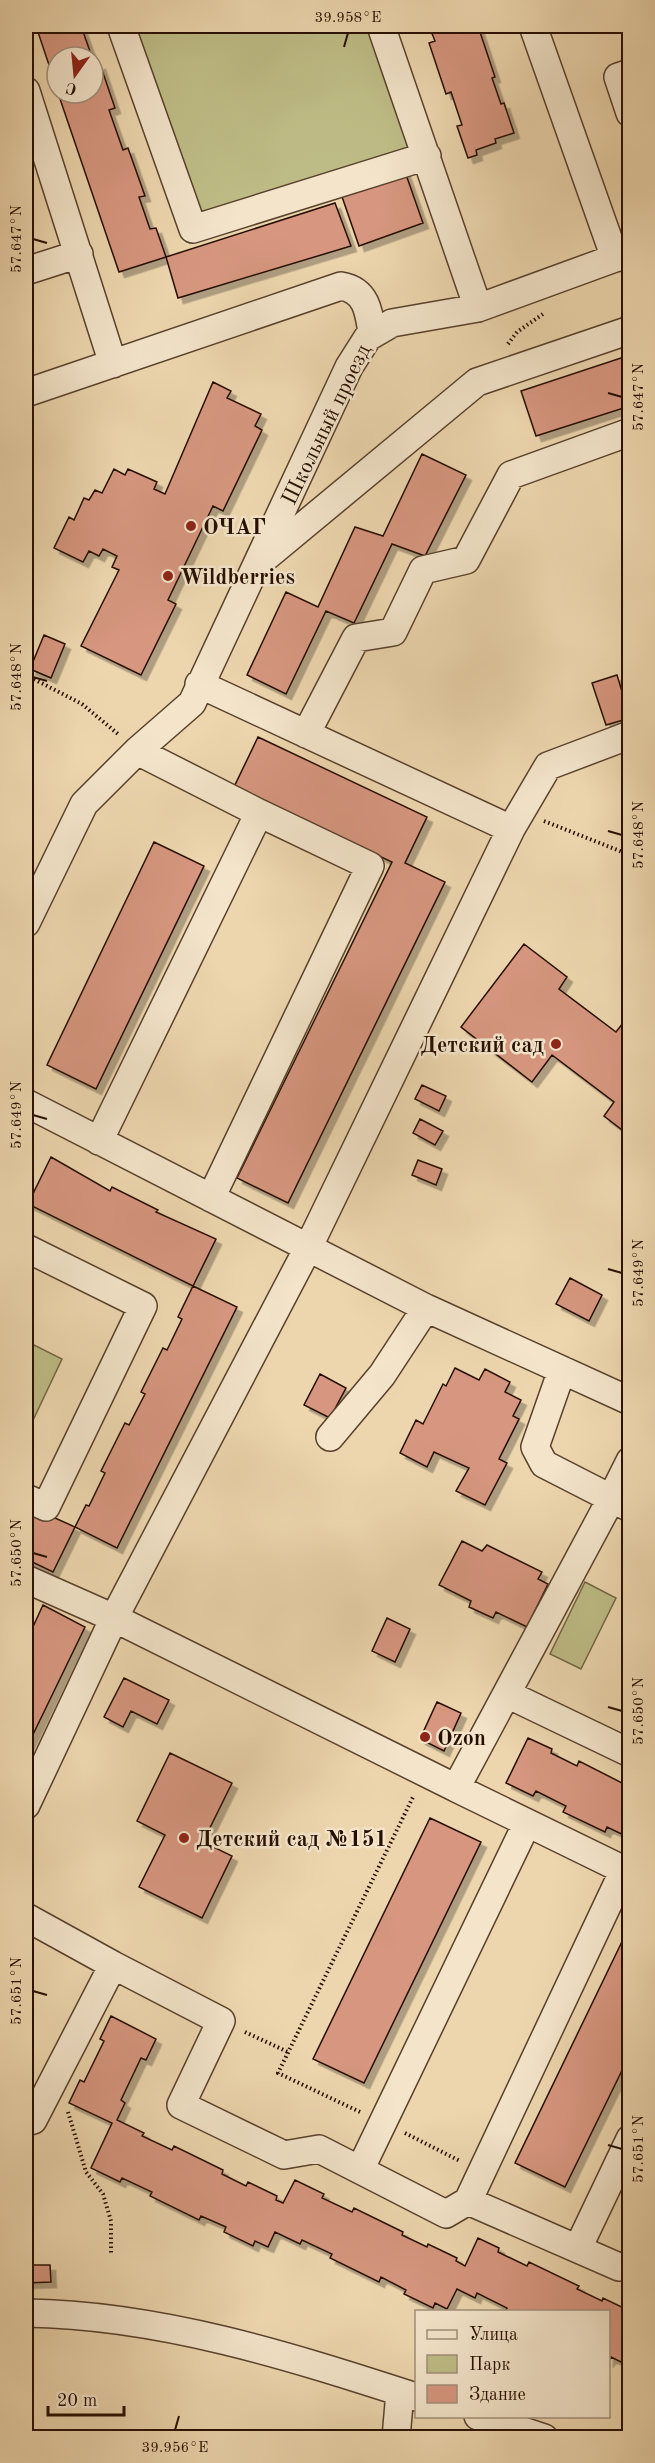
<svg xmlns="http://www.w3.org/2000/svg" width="655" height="2463" viewBox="0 0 655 2463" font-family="'Old Standard TT',serif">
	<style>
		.green { fill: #bebc86; stroke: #726643; stroke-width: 1.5 }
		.building { fill: #d6967f; stroke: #270f00; stroke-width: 1.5; filter: url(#shadow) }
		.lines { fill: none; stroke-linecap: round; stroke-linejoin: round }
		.minor-casing { stroke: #58412c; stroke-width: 30 }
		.path { stroke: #270f00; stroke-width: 4; stroke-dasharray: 1.5 3; stroke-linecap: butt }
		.minor { stroke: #f3e4ca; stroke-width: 27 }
		.ticks { fill: none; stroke: #270f00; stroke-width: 2 }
		.poi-dot { fill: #8f2418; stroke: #f3e4ca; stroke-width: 2 }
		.labels { text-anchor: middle; stroke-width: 5; stroke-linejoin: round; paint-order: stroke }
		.street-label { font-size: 22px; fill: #270f00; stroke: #f3e4ca }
		.poi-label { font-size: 22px; font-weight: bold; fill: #270f00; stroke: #f3e4ca; text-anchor: start }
		.neatline { fill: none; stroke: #270f00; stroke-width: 2 }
		.ticks-label { font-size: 15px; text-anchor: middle; fill: #270f00 }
	</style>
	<defs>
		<filter id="shadow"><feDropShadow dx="5.5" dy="5.5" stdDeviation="0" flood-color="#0004"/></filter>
	</defs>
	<rect width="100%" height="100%" fill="#edd6ae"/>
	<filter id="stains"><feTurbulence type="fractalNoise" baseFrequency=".00333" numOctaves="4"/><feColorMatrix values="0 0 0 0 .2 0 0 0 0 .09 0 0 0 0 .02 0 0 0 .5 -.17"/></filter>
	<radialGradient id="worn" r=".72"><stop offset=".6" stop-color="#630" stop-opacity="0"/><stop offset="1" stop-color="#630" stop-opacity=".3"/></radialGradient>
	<path class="green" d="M132 26H372L414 148 201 215Z
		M26 1341 62 1359 26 1435Z
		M585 1582 616 1598 581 1669 550 1654Z"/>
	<path class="building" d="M36 26H81L92 57H57V89Z
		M429 26H478L495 77 492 78 501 104 504 103 514 133 495 139 496 143 476 150 477 155 468 158 457 126 462 125 451 92 446 94 429 43 435 41Z
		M93 61 94 65 100 64 115 108 109 110 123 150 128 148 145 196 139 197 150 229 156 228 166 257 119 272 58 93H93Z
		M403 166 423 223 359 246 339 188Z
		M335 203 351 246 178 298 166 257Z
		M630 355V406L536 436 521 391Z
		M213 382 231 391 227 398 261 414 255 426 262 430 223 511 213 506 168 600 176 604 141 675 81 646 119 570 112 567 117 556 103 549 99 556 89 551 83 562 54 548 69 517 74 520 84 498 89 500 95 490 102 493 114 469 125 475 128 469 157 482 154 489 165 494Z
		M422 454 466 475 425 556 392 544 354 623 326 611 286 694 247 675 286 592 318 607 355 527 383 536Z
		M44 635 65 644 51 678 30 669Z
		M617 675 630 718 606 725 592 683Z
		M258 737 427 817 405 863 445 882 288 1203 237 1178 392 862 234 787Z
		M154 842 204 866 96 1089 47 1065Z
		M524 944 567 977 559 989 616 1032 630 1014V1136L604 1116 614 1102 552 1055 532 1082 461 1027Z
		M422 1085 446 1096 439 1111 415 1099Z
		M420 1119 443 1131 435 1145 413 1133Z
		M51 1157 110 1191 112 1187 158 1210 156 1212 216 1239 193 1286 28 1204Z
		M418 1160 442 1169 436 1185 412 1175Z
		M570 1278 602 1295 589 1321 556 1304Z
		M193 1286 237 1307 117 1548 75 1527 86 1505 89 1506 105 1473 101 1471 125 1423 129 1425 145 1394 141 1392 163 1348 167 1350 182 1319 178 1317Z
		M455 1368 479 1380 485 1369 510 1382 505 1392 521 1400 513 1416 519 1419 499 1459 507 1463 485 1505 456 1491 469 1468 434 1452 427 1467 400 1453 416 1420 423 1424 443 1384 446 1386Z
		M320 1374 346 1388 330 1418 304 1405Z
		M26 1505 75 1527 53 1572 26 1559Z
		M462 1541 482 1551 487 1545 542 1572 538 1579 548 1584 527 1627 496 1612 493 1618 469 1607 471 1601 439 1585Z
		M43 1605 85 1627 26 1749V1642Z
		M387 1618 410 1629 395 1662 372 1651Z
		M124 1678 169 1700 157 1724 131 1711 123 1727 104 1717Z
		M437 1702 461 1713 444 1751 420 1739Z
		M528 1738 552 1749 551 1753 577 1766 579 1761 628 1786 626 1790 630 1791V1838L607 1827 605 1832 563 1812 566 1806 536 1791 533 1796 506 1783Z
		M170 1753 232 1783 203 1842 232 1856 202 1918 139 1887 165 1835 137 1821Z
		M430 1818 481 1842 364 2083 313 2059Z
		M630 1925V2054L565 2187 515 2163Z
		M111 2016 156 2039 146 2060 141 2058 121 2100 125 2103 117 2120 144 2133 142 2136 172 2150 174 2146 223 2170 222 2174 246 2186 248 2182 277 2196 276 2200 283 2203 295 2180 324 2194 322 2198 352 2212 354 2208 403 2232 402 2235 427 2247 428 2244 457 2258 456 2261 465 2266 478 2238 499 2248 498 2252 527 2266 529 2262 579 2286 577 2289 602 2301 603 2298 630 2311V2352L623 2363 611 2357 608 2361V2312H505L507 2308 477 2293 475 2298 457 2289 447 2309 435 2303 433 2308 404 2294 406 2290 381 2277 379 2282 330 2258 332 2254 302 2240 300 2244 275 2232 268 2247 255 2241 253 2246 224 2232 226 2227 201 2216 199 2220 150 2196 152 2192 122 2178 120 2182 91 2168 112 2123 69 2103 80 2080 84 2082 104 2041 100 2039Z
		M26 2265H50L51 2282 26 2283Z"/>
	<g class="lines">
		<g class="minor-casing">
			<path id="minor" d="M121 26 193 229 427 156
				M381 26 478 308
				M533 26 615 258
				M630 73 618 77 630 113
				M26 91 113 364
				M26 271 79 254
				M26 393 341 286C366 290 369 311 372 333
				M261 561 477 382 630 330
				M306 734 356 638 393 632 423 570 466 560 511 475 630 432
				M137 751 259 813
				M511 829 548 766 630 735
				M26 923 84 804 137 751 192 703 349 367 368 337 392 323 478 308 615 258 630 255
				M26 1103 426 1308 630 1401
				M99 1141 259 813 370 866 211 1198
				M26 1248 143 1306 46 1507 26 1498
				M562 1370 535 1447 544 1464 630 1508
				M330 1437 382 1375 426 1308
				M26 1579 114 1618 456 1788 611 1499 630 1461
				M507 1694 630 1753
				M456 1788 630 1873
				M26 1805 114 1618 308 1248 511 829 199 684
				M26 1917 113 1965 33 2120 26 2122
				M113 1965 221 2021 181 2105 284 2155 319 2149 446 2214 468 2201 619 2267 630 2265
				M360 2170 527 1823
				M468 2201 624 1870
				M578 2248 630 2139
				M26 2313C161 2315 289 2356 416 2397
				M478 2416 544 2438
				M396 2438 400 2392"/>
		</g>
		<path class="path" d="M508 344 517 332 543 314
			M26 675 82 704 118 734
			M544 821 630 855
			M245 2032 288 2052
			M68 2112 86 2172 103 2194 111 2221V2255
			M360 2112 278 2073 414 1795
			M405 2133 460 2161"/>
		<use href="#minor" class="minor"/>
	</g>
	<path class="ticks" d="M344 47 348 33M33 239 47 243M608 393 622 397M33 677 47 681M608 831 622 835M33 1115 47 1119M608 1269 622 1273M33 1553 47 1557M608 1707 622 1711M33 1991 47 1995M608 2145 622 2149M175 2430 179 2416"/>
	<g class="poi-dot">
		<circle cx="191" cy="526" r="6"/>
		<circle cx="168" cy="576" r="6"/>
		<circle cx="556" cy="1044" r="6"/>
		<circle cx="425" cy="1737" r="6"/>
		<circle cx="184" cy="1838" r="6"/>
	</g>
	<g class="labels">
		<g class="street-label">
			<text transform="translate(325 424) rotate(-64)" y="8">Школьный проезд</text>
		</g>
		<g class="poi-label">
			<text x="203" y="534">ОЧАГ</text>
			<text x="180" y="584">Wildberries</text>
			<text x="544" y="1052" text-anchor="end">Детский сад</text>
			<text x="437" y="1745">Ozon</text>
			<text x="196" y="1846">Детский сад №151</text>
		</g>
	</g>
	<rect width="655" height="2463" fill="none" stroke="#edd6ae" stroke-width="66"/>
	<rect x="415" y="2310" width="195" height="108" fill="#f3e4ca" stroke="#a18f79" stroke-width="1.5"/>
	<rect x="427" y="2330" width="30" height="9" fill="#f3e4ca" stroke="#a18f79" stroke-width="1.5"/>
	<text x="469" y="2340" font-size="18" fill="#270f00">Улица</text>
	<rect x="427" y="2355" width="30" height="18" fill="#bebc86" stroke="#a18f79" stroke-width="1.5"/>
	<text x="469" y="2370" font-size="18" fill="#270f00">Парк</text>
	<rect x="427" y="2385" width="30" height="18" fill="#d6967f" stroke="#a18f79" stroke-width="1.5"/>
	<text x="469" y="2400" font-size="18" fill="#270f00">Здание</text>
	<g transform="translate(75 75) rotate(195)"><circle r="28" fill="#f3e4ca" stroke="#a18f79" stroke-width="1.5"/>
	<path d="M0-4.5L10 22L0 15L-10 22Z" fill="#8f2418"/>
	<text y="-9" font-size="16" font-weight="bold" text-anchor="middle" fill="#270f00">С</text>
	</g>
	<path d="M48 2406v9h76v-9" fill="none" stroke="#270f00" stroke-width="3"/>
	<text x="57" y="2406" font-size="18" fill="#270f00" stroke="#f3e4ca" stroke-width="4.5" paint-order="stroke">20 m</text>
	<rect x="33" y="33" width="589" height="2397" class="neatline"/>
	<g class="ticks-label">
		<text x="348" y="22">39.958°E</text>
		<text transform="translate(16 239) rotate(-90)" y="5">57.647°N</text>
		<text transform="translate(638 397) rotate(-90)" y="5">57.647°N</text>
		<text transform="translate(16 677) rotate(-90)" y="5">57.648°N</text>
		<text transform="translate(638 835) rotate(-90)" y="5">57.648°N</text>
		<text transform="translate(16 1115) rotate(-90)" y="5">57.649°N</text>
		<text transform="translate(638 1273) rotate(-90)" y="5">57.649°N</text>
		<text transform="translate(16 1553) rotate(-90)" y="5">57.650°N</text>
		<text transform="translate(638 1711) rotate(-90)" y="5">57.650°N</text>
		<text transform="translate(16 1991) rotate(-90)" y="5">57.651°N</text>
		<text transform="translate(638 2149) rotate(-90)" y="5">57.651°N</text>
		<text x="175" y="2452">39.956°E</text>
	</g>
	<rect width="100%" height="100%" filter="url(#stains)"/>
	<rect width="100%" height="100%" fill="url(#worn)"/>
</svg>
